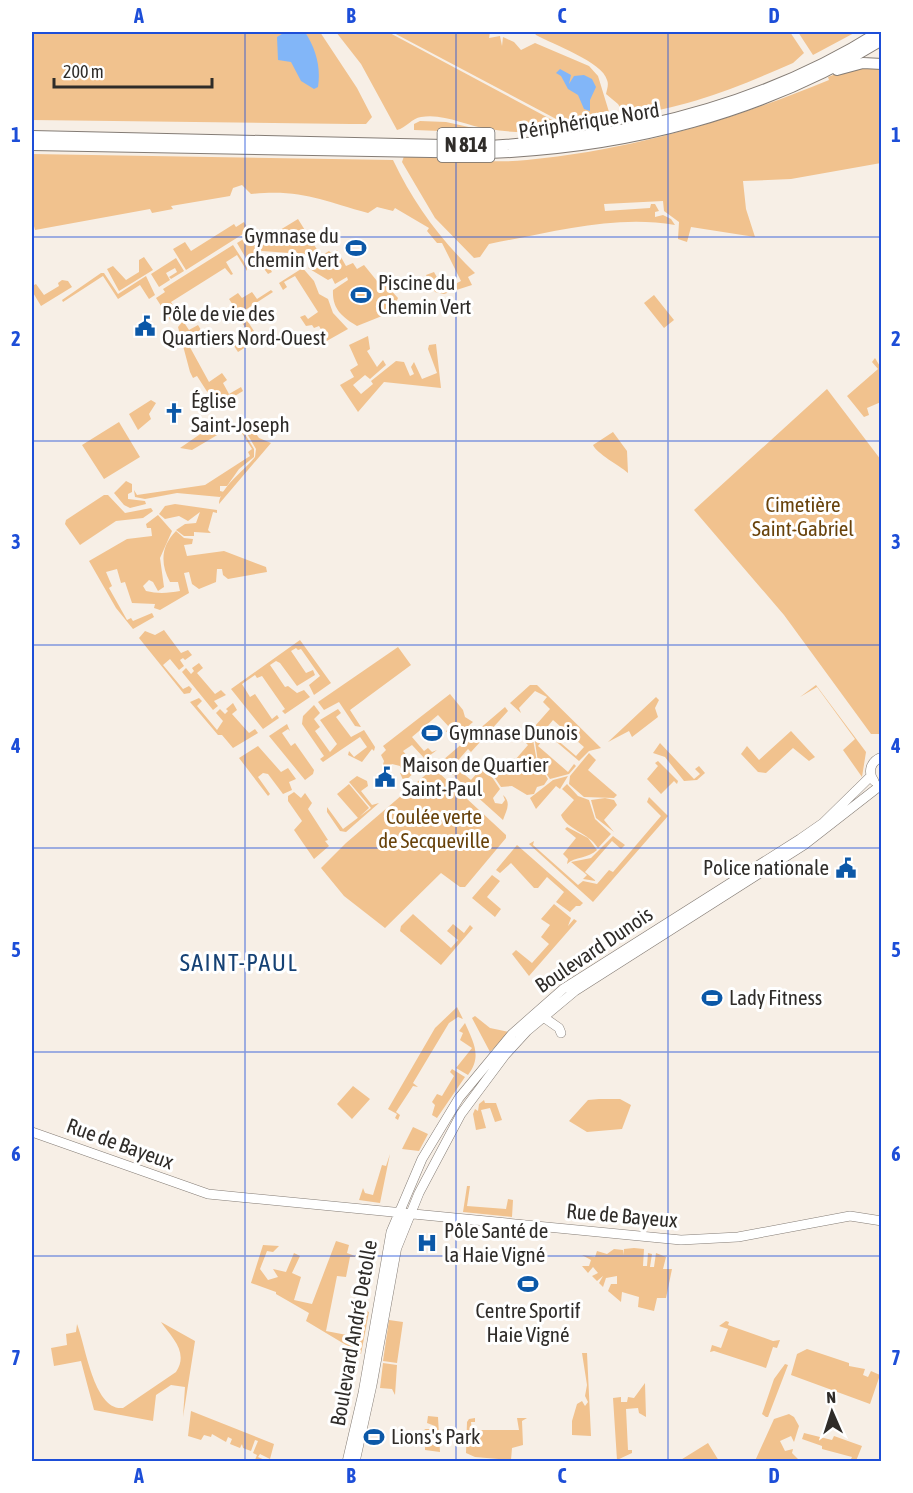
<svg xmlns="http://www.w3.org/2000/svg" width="913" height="1493" viewBox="0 0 913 1493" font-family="'Asap Condensed',sans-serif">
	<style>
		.green { fill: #f1c28e }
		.water { fill: #82b6f8 }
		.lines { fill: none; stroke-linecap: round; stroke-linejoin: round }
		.major-casing { stroke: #847c75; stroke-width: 10 }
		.highway-casing { stroke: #847c75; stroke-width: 12 }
		.major { stroke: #fff; stroke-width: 9 }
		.highway { stroke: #fff; stroke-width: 10 }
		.grid { fill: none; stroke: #1d4ed8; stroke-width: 1.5; stroke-opacity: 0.55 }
		.labels { text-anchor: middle; stroke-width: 6; stroke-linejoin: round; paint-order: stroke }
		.shield { fill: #fff; stroke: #6d6b69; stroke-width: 1.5 }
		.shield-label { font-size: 20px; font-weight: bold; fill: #2f2c29 }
		.street-label { font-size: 21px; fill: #2f2c29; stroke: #fff }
		.poi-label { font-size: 21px; fill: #2f2c29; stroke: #fff; text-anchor: start }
		.park-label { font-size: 21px; fill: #68420b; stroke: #fff }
		.quarter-label { font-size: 24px; letter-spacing: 1.5px; fill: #154174; stroke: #fff }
		.neatline { fill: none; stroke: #1d4ed8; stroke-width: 2 }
		.grid-label { font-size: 20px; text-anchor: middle; font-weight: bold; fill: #1d4ed8 }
	</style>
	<rect width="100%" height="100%" fill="#f7efe6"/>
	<path class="green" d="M32 32H320L357 88 372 117 366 124H351L32 120Z
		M336 32H388L556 122 558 120 392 32H490L489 38 500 36 502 46 503 37 514 42 521 50 535 43 589 66 598 76 613 125C571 131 531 136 489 129 466 126 444 113 421 117 412 118 406 128 397 130L361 64Z
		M534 32H790L804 53 793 63C738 87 685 109 625 115L618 104 606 94C607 89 609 84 607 80 603 62 552 44 536 35Z
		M798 32H856L813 55Z
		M881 67V163L791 179 743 181 746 209 755 237 691 227 687 242 678 239 679 222 664 211 663 201 604 204 605 211 650 208 651 204H655L659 211 655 212V217L663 215 671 219 675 225C615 214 548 233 489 244L480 257 474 258 435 218 402 162 404 156C445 158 487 164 527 160 632 150 732 120 829 80L828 77 848 69Z
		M420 121 446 122 496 133 414 130V124Z
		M32 154 393 160C414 204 439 238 475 273L468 277 472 285 444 294 435 292 426 275 434 272 442 286 447 283 449 287 461 281 442 243H437L427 231 429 228 395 208 393 211 377 207 368 213C322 201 303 189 251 194L242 185 233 188 230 196 171 206 173 209 152 213 150 209 35 230 32 218Z
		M298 219 321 256 329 251 331 253 320 258 310 253 301 258 295 250 289 253 262 251 247 260 237 243 258 230 262 241Z
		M244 222 248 229 243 234 186 270 173 249 185 242 191 251 234 224 236 227Z
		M233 245 246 265 262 255 272 272 268 274 258 261 247 268V271L237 255 226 262 233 274 231 275 225 268 171 302 180 316 170 320 156 298 165 292 163 289Z
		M337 250 346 266 353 263 357 269 364 265 377 281 379 280 380 284 386 285 398 298 392 312 357 326C342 317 332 309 333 290L348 280 347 277 335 284 332 278 328 280 308 268 328 258Z
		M144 257 153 270 119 291 107 269 113 266 126 280 139 272V260Z
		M176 258 184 271 171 279 169 277 177 272 175 268 166 273 170 280 159 287 151 274Z
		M294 258 314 281 319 294 328 299 333 313 348 329 316 347 314 344 325 336 319 326 314 328 312 325 306 326 300 317 305 315 308 319 318 312 295 276 284 282 287 287 283 290 279 283 301 269Z
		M101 273H104L118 294 146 276 155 295 149 299 140 285 118 299 103 276 63 302 62 300Z
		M62 280 68 281 72 287 41 306 32 291V282L34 285 36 284 44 295 59 286 58 283Z
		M271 290 273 292 239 314 229 299 238 293 242 298 252 292 257 299Z
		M654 295 674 320 664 328 644 303Z
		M243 314 259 339 238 352 228 337 231 332 237 341 249 333 238 317Z
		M183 321 189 330 198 325 201 330 186 340 209 382 222 373 227 380 223 383 229 394 241 387 243 391 220 405 215 404 197 376 193 378 190 372 178 327Z
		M368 336 370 349 367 351 377 367 383 360 386 365 370 379 365 375 353 385 361 394 373 384 371 381 396 361 404 362 410 376 414 374 411 367 414 362 422 379 437 373 428 349 429 345 436 344 441 388 384 382 358 412 340 385 354 377 350 370 358 365 349 345Z
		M875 358 881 368V402L867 408 869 415 864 417 847 396 878 369 872 362Z
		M827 389 881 460V734H871L784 615 694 510Z
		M151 400 156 403 149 414 151 419 138 430 129 414Z
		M222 419 227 420 229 428 192 450 180 448Z
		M119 422 140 457 104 479 82 445Z
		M248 422 259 438 271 443 219 504C219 488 246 469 255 457L256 449 242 425Z
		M240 426 254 449V457L239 469 227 486H220V491L224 492 220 497 177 493 145 499 135 497 134 490 137 495 205 485 250 456 248 452 252 449 238 427Z
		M613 432 627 451 628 473C619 465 597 454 593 445Z
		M126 481 132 484V492L128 494V499L145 501 146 504 130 508 124 505 114 493Z
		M104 495H108L125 513 151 508 153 511 143 518 116 521 80 545 65 524 66 520Z
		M175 504 217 510V513L213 512 208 530 211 533 194 532V536H184L176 530 185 524 196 523 200 512 188 521 179 516 165 519 159 514 165 506Z
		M158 515 172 531 160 558 164 587 158 591 153 582 149 580 143 586 146 591C158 594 169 593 180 591L178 582H170C160 563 161 546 176 531L184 538 193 539 192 544 184 545 187 556 224 551 266 567 267 572 228 579 223 575 222 569H217L216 582 199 589 192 584 189 572 184 573 189 593 160 610 154 608 155 604 132 603 125 582 121 583 117 569 106 572 112 586 109 588 127 620 131 618 133 621 152 613 154 617 133 629 116 608 89 561 127 539 152 536 151 528H147L146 524Z
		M164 630 181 653 188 650 192 655 185 660 183 658 180 660 184 666 179 670 170 659 163 665 183 689 189 686 192 689 190 693 184 694 139 638 145 631 155 635Z
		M300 640 331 683 314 695 309 685 320 676 301 649 298 650 296 648 291 651 306 673 313 670 315 675 297 686 280 663 276 661 270 665 285 687 288 686 297 693 304 690 310 697 285 714 282 711 285 709 262 676 257 678 255 675 242 684 250 697 255 694 272 719 277 715 279 718 263 729 231 689Z
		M398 647 411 665 350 710 361 727 355 726 339 702 324 710 318 702Z
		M199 663 203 668 197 673 215 694 221 690 226 695 214 701 218 706 213 710 182 672 186 668 191 674 194 671 192 668Z
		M530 685H537L601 748 589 751 579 761 547 734 550 728 548 732 576 756 584 747 553 720 544 731 535 726 550 709 543 702 547 697 535 691 519 708 521 713 510 703Z
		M816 685 866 752 862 777 843 750 855 739 817 687 800 697Z
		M450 694 463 710 465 717 473 722 452 740 446 731 450 728 438 715 412 737 424 751 428 748 432 752 437 750 425 759 412 745 403 751 418 769 404 782 400 773H403L400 766 392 764 389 770 387 767 382 768 384 761 381 755 386 750 383 746Z
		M656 697 659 700 655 708 658 717 632 737 629 731 608 742Z
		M199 698 202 701 197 706 217 730 223 721 216 713 220 709 225 714 228 711 226 709 233 703 237 710 232 714 249 733 255 729 258 733 233 748 222 735H218L190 702Z
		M314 705 320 713 314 719 320 727 315 731 330 752 337 744 320 720 338 709 341 713 336 717 351 737 364 730 375 747 374 751 372 749 362 762 348 755 349 751 354 757 367 747 360 737 323 762 320 759 324 756 302 724 303 716Z
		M505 707 508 711 471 752 468 749 454 765 458 769 453 775 443 766V760Z
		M287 724 290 731 288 729 282 733 291 746 295 743 314 770 313 774 305 780 269 736Z
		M525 727 532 734 537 762 548 779 544 785 537 787 534 794 527 795 512 786 501 787 489 769 491 766 502 775 528 745 518 735Z
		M533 728 544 738 538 746 568 772 574 764 576 766 569 774 550 779 538 762Z
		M791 731 815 757 809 761 793 748 766 773 758 772 741 754 747 746 759 760Z
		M660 743 694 779 700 774 695 769 699 766 705 773 697 780 684 781 665 757 653 753Z
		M258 746 281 772 288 768 296 779 289 782 292 790 283 794 268 774 263 773 258 777 270 794 268 796 239 758Z
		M589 753 596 760 588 770 617 795 614 798 584 797 569 784 570 776Z
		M658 761 678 781 677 784 674 781 661 794 647 779 658 766 655 763Z
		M484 765 500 789 493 798 495 803 502 804 505 800 503 795C512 803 506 811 503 820L454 776 459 770 471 780Z
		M430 771 438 772 506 835V838L465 887H460L441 873 385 928 344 896 321 868 346 843Z
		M357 776 367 781 368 786 361 791 372 805 379 803 346 832 340 831 327 812V807L343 829 371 808 349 782Z
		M568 776 560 789 556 786 536 809 530 798 553 780Z
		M349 784 369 808 358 818 337 794Z
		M567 784 578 796 589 800 595 819 611 834 598 848C588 832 567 830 561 815L574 800 562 789Z
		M294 792 301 798 305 793 312 803 308 809 328 840 325 841 329 846 314 859 294 830 302 821 288 801V796Z
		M649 797 668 816 593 902 529 844 534 841 533 845 578 885 583 881 597 884 609 870 613 872 661 816 647 802Z
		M605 798 614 800 617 805 604 820 614 832 596 818 591 800Z
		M567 827 588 838 597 850C588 859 575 856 567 864L568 859 563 854 576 838 565 829Z
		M613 836 625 845 621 849 612 841 585 872 596 881 583 879 587 875 571 862 591 858Z
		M517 845 583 903 580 906H576L570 912 556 902 564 892 547 877 538 888H534L511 863 500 873 496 870Z
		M492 875 500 881 487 897 501 909 495 917 472 898Z
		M554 904 571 918 568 926 574 919 577 921 529 976 512 954 516 950 532 963 549 944 541 937 550 925 541 919Z
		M413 914 451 948 458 940 447 931 453 924 464 933 470 925 473 928 441 965 400 931 401 926Z
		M457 1007 463 1019 458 1017 449 1023 413 1083 418 1087 413 1086 396 1112 400 1115 398 1120 395 1118 397 1114 388 1109 435 1028Z
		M475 1016 490 1028 509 1032 490 1052 472 1018Z
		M465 1023C474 1043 482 1057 468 1075L456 1068 472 1048 460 1040 463 1033 459 1031Z
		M452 1069 465 1077 437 1118 432 1115 435 1105 432 1102 437 1094 442 1096 454 1076 450 1072Z
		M353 1086 370 1099 352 1119 337 1104Z
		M599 1099H620L631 1105 622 1129 587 1132 569 1121 588 1100Z
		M484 1100 485 1103H496L502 1120 495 1122 490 1108 481 1110 486 1128 476 1130 473 1114 475 1109 478 1111 479 1104Z
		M413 1127 428 1134 419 1151 402 1149Z
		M390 1154 380 1203 359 1200 363 1188 365 1193 373 1195 382 1165 386 1166Z
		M467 1186H470L467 1206 506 1209 508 1199 513 1200 512 1217 463 1212Z
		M336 1241 349 1245 347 1253 355 1256 357 1253 355 1257H350L346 1277 337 1276 326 1331 352 1336 358 1309 369 1312 361 1354 306 1321 309 1313 276 1294V1292L251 1283 263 1245 279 1246 273 1252 267 1251 260 1269 268 1280 278 1277 273 1269 286 1272 294 1253 300 1256 292 1273 301 1277 294 1300 312 1304Z
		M634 1248 644 1249 643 1266H647L648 1253 652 1254 650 1267H654L656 1253 666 1257 663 1269H672L666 1298H657L654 1311 638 1307 639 1297 622 1292 621 1302 608 1291 611 1284H617V1276L606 1278 603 1287 599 1283 603 1276 597 1281 592 1276 598 1273 593 1267 588 1273 582 1266H589L591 1260 582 1255 595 1257 597 1251 607 1254 614 1249 623 1250V1255L624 1249Z
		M389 1320 403 1322 397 1363 383 1361Z
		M726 1321 729 1322 728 1325 773 1341 780 1340 777 1348 773 1347 766 1368 714 1351 710 1352 712 1345 721 1348 728 1329 719 1326Z
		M161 1322 195 1341 183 1417 185 1387 171 1385 156 1395 153 1421 94 1410 81 1361 54 1366 51 1348 67 1345 66 1334 76 1332 77 1324C86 1347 94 1411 123 1408L176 1372C189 1352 172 1338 161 1322Z
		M807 1349 849 1363V1366L865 1369 863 1375 868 1377 871 1371 880 1375 870 1404 791 1375 797 1354Z
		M582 1353H587L591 1436 572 1435V1421L577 1404 582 1401 585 1406 588 1402 585 1396 587 1385Z
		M383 1363 397 1365 395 1395 392 1389 380 1388Z
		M785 1364 788 1365 768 1417H766L762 1414 774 1379Z
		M645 1383 646 1417 639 1413 638 1408 626 1409 628 1450H632V1453L617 1460 613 1398 621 1397V1402H627L628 1397 634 1398Z
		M191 1411 274 1444 270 1459 260 1454 258 1457 267 1461 255 1460 257 1455 253 1453 258 1441 255 1440 251 1451 243 1448 242 1444 240 1448 230 1444 232 1439 228 1437 226 1442 212 1434 211 1437 204 1435 201 1440 188 1436Z
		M789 1414 794 1417 799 1426 794 1442 791 1436 780 1441 785 1451 793 1449 792 1453 798 1459 755 1461 774 1419Z
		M428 1416 438 1417 440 1452 425 1450V1444L432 1443V1439L425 1438 427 1431 424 1429H435V1426L427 1423Z
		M475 1418V1422H471L472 1430H519L517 1418H527L522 1421 523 1445 512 1448 511 1460 475 1457 466 1453 467 1422 469 1419Z
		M804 1433 832 1440 834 1436 862 1446 856 1461 851 1459 852 1457 822 1449V1446L802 1439Z
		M708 1443 719 1461H679Z"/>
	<path class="water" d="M285 32H305C316 49 321 67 318 87L314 89 301 81 291 62 278 60 277 37Z
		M560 69 571 75 569 84 574 76 584 75 592 79 596 87 590 100V111L584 109 578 95 568 89 561 76 556 73Z"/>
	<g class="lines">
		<g class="major-casing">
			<path id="major" d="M874 781C867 771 871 761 882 757
				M539 1014 559 1028 561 1033
				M32 1132 208 1194 681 1240 738 1237 850 1216 882 1221
				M396 1250 419 1193 461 1114 505 1055 527 1031 575 991 804 845 881 785
				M347 1462 363 1393 391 1232 422 1159 459 1098 512 1034 563 989 800 839 823 823 871 776
				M355 1462 372 1385 403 1213"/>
		</g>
		<g class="highway-casing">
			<path id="highway" d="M837 70 863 63 882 64
				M32 136 489 146C626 138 762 106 879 32
				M32 145 489 153C627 148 764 113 882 40"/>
		</g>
		<use href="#major" class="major"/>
		<use href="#highway" class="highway"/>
	</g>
	<path class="grid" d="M245 32V1462M456 32V1462M668 32V1462M32 237H882M32 441H882M32 645H882M32 848H882M32 1052H882M32 1256H882"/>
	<defs>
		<g id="stadium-bare" transform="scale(1.62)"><path d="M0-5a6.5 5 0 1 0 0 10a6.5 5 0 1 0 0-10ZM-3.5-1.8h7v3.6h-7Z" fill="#0c58a7" stroke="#fff" stroke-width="2.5" paint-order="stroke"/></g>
		<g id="civic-bare" transform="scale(1.62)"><path d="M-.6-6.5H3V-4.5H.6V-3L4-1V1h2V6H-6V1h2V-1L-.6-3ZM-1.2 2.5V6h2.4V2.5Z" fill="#0c58a7" stroke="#fff" stroke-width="2.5" paint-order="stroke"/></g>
		<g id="church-bare" transform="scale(1.62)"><path d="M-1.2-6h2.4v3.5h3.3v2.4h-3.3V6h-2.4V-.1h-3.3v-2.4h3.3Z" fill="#0c58a7" stroke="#fff" stroke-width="2.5" paint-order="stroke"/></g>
		<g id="hospital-bare" transform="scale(1.62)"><path d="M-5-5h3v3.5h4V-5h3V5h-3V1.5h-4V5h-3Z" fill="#0c58a7" stroke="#fff" stroke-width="2.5" paint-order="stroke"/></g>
	</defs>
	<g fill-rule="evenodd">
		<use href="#stadium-bare" x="356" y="248"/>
		<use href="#stadium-bare" x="361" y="295"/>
		<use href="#civic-bare" x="145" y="326"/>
		<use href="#church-bare" x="174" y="413"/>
		<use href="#stadium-bare" x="432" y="733"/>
		<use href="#civic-bare" x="385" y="777"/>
		<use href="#civic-bare" x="846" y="868"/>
		<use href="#stadium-bare" x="712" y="998"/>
		<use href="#hospital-bare" x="427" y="1243"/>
		<use href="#stadium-bare" x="528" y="1284"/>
		<use href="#stadium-bare" x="374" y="1437"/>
	</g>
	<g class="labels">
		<rect class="shield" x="437.5" y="128" width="57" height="34" rx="4.5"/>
		<g class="shield-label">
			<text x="466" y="152">N 814</text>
		</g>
		<g class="street-label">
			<text transform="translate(589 121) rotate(-9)" y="7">Périphérique Nord</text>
			<text transform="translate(594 950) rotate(-34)" y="7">Boulevard Dunois</text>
			<text transform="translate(120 1144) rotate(20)" y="7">Rue de Bayeux</text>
			<text transform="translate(622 1216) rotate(5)" y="7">Rue de Bayeux</text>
			<text transform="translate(354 1333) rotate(-80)" y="7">Boulevard André Detolle</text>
		</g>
		<g class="poi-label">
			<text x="339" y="243" text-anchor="end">Gymnase du<tspan x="339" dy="24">chemin Vert</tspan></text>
			<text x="378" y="290">Piscine du<tspan x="378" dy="24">Chemin Vert</tspan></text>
			<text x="162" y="321">Pôle de vie des<tspan x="162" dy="24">Quartiers Nord-Ouest</tspan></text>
			<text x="191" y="408">Église<tspan x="191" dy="24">Saint-Joseph</tspan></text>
			<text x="449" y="740">Gymnase Dunois</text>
			<text x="402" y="772">Maison de Quartier<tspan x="402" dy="24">Saint-Paul</tspan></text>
			<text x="829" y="875" text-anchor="end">Police nationale</text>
			<text x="729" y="1005">Lady Fitness</text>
			<text x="444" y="1238">Pôle Santé de<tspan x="444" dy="24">la Haie Vigné</tspan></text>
			<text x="528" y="1318" text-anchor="middle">Centre Sportif<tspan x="528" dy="24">Haie Vigné</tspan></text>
			<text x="391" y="1444">Lions's Park</text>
		</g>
		<g class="park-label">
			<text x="803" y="512">Cimetière<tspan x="803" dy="24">Saint-Gabriel</tspan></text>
			<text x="434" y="824">Coulée verte<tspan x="434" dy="24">de Secqueville</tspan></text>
		</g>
		<g class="quarter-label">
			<text x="239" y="971">SAINT-PAUL</text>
		</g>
	</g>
	<rect width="913" height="1493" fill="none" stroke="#ffffff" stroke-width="66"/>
	<g transform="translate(832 1412) rotate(357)" stroke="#ffffff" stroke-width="4.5" paint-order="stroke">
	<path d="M0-4.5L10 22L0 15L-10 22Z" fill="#2f2c29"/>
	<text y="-9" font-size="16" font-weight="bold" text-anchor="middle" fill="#2f2c29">N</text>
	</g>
	<path d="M54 78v9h158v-9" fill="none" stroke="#2f2c29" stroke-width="3"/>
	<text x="63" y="78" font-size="18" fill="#2f2c29" stroke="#ffffff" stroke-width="4.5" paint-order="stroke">200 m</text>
	<rect x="33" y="33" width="847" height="1427" class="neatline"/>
	<g class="grid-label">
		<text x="139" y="23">A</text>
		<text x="351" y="23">B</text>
		<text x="562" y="23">C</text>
		<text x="774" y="23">D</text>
		<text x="16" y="142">1</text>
		<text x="896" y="142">1</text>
		<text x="16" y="346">2</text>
		<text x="896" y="346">2</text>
		<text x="16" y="549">3</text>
		<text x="896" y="549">3</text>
		<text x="16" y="753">4</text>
		<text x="896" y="753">4</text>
		<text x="16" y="957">5</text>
		<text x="896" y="957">5</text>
		<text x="16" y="1161">6</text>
		<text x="896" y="1161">6</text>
		<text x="16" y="1365">7</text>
		<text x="896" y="1365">7</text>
		<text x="139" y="1483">A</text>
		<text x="351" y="1483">B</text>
		<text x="562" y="1483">C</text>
		<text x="774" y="1483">D</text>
	</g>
</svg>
